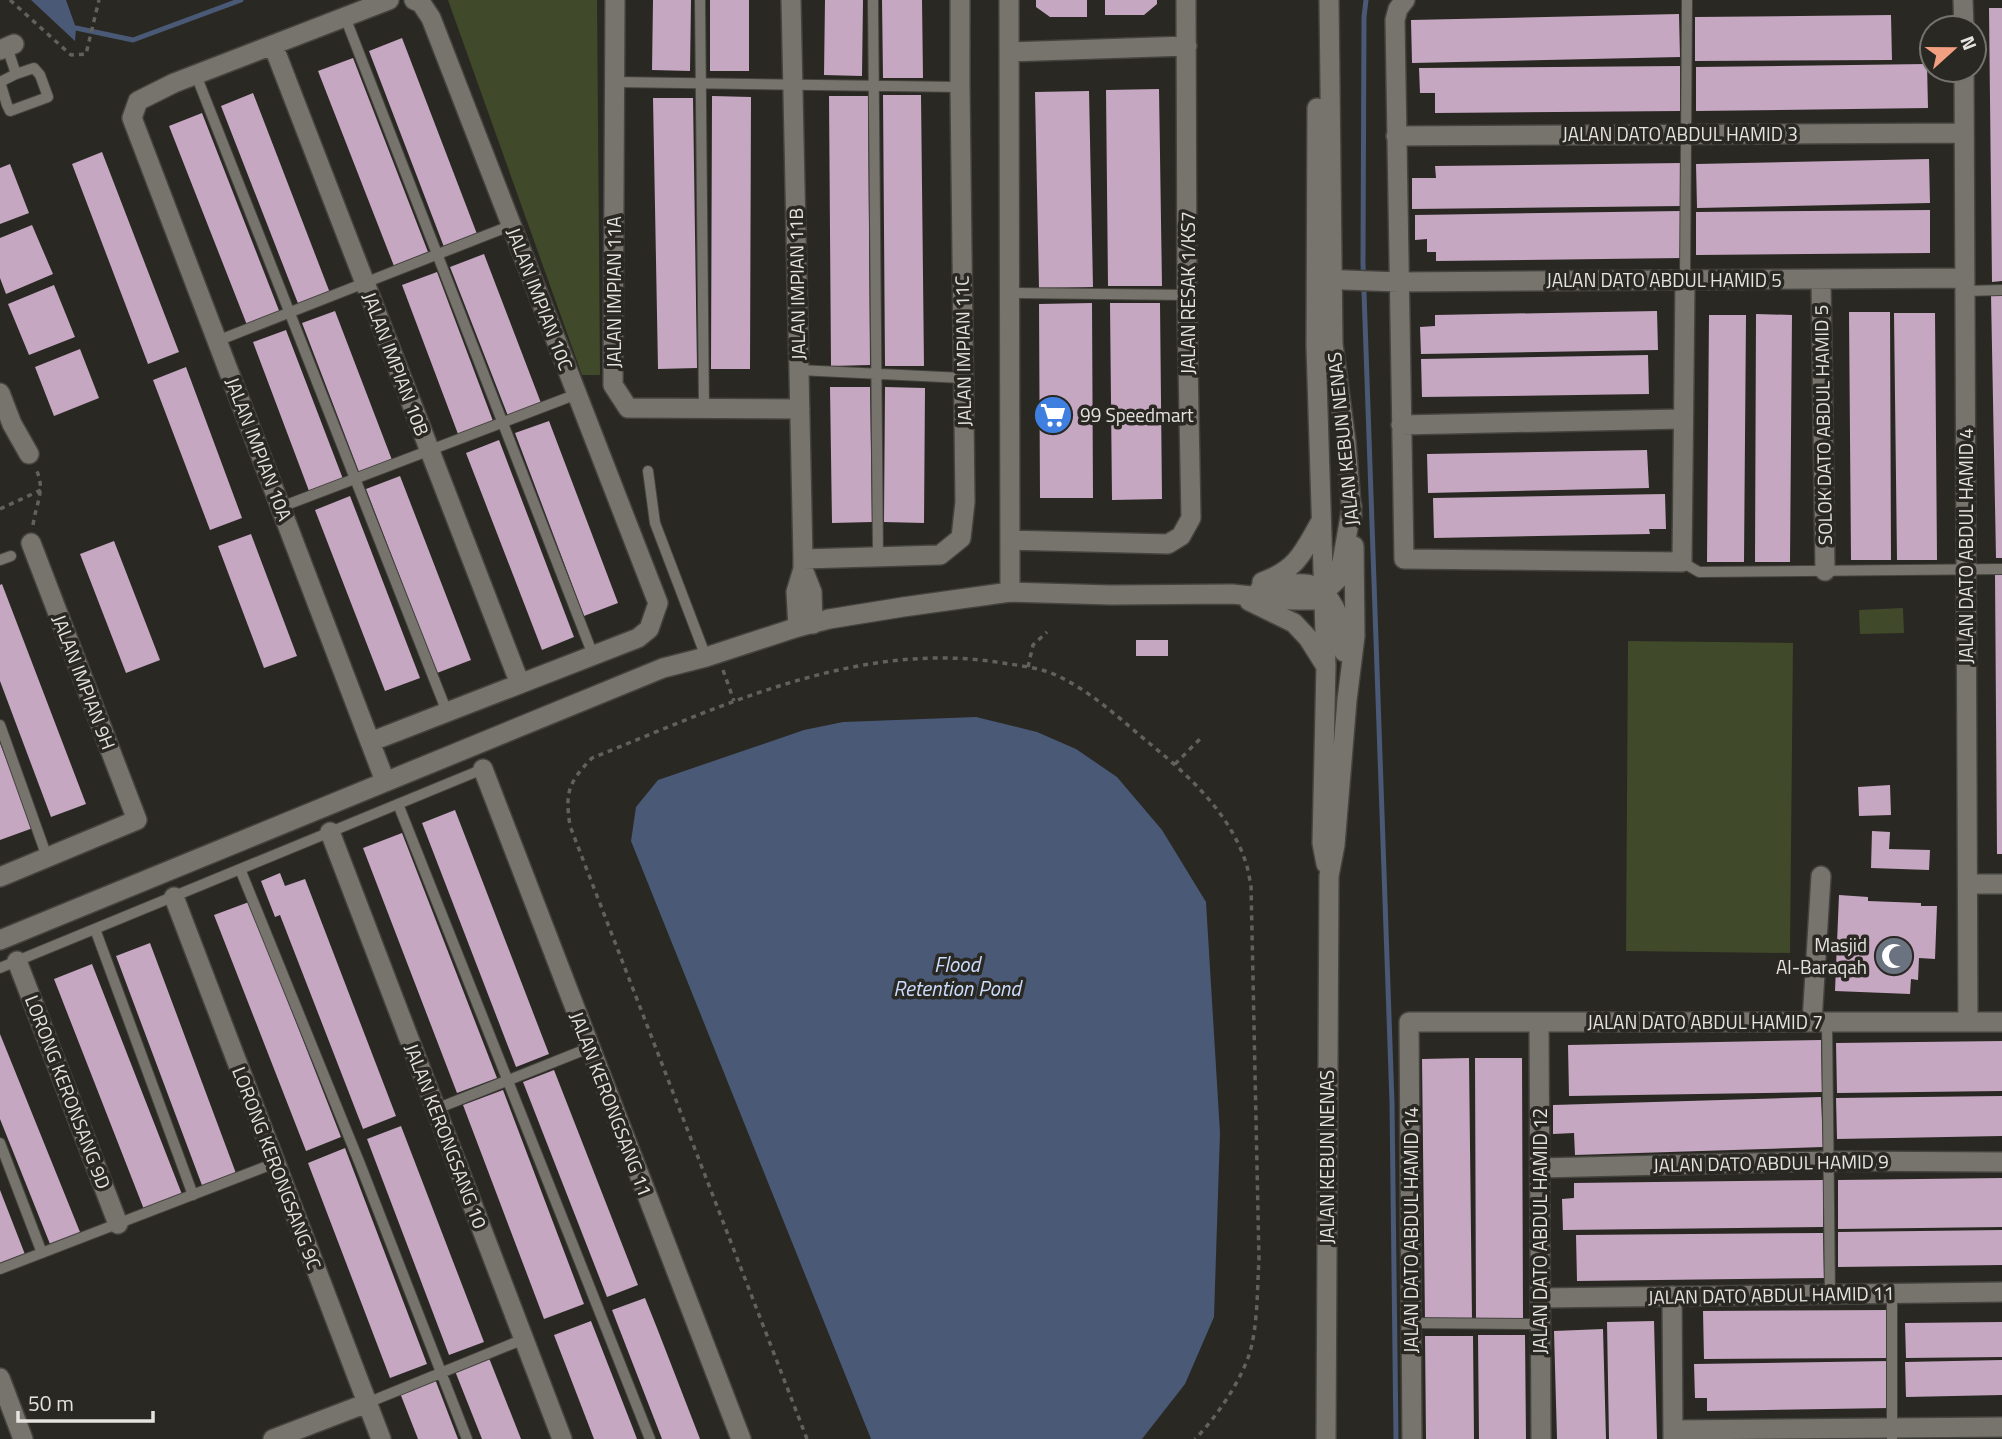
<svg xmlns="http://www.w3.org/2000/svg" width="2002" height="1439" viewBox="0 0 2002 1439" font-family="'Titillium Web',sans-serif">
	<style>
		.green { fill: #40492a }
		.water { fill: #495976 }
		.lines { fill: none; stroke-linecap: round; stroke-linejoin: round }
		.stream { stroke: #495976; stroke-width: 5 }
		.building { fill: #c5a7c2 }
		.service-casing { stroke: #45433f; stroke-width: 12 }
		.minor-casing { stroke: #45433f; stroke-width: 22 }
		.tertiary-casing { stroke: #45433f; stroke-width: 22 }
		.path { stroke: #63615c; stroke-width: 3.5; stroke-dasharray: 5 5; stroke-linecap: butt }
		.service { stroke: #77746d; stroke-width: 10 }
		.minor { stroke: #77746d; stroke-width: 19 }
		.tertiary { stroke: #77746d; stroke-width: 19 }
		.labels { text-anchor: middle; stroke-width: 7; stroke-linejoin: round; paint-order: stroke }
		.street-label { font-size: 19px; fill: #e5e3e0; stroke: #2a2822 }
		.poi-label { font-size: 19px; fill: #e5e3e0; stroke: #2a2822; text-anchor: start }
		.water-label { font-size: 21px; font-style: italic; fill: #cbddfe; stroke: #2a2822 }
	</style>
	<rect width="100%" height="100%" fill="#2a2822"/>
	<path class="green" d="M448 0H597L600 375H582Z
		M1903 608 1904 633 1860 634 1859 610Z
		M1628 641 1793 643 1790 953 1626 951Z"/>
	<path class="water" d="M31 0H66L76 28 75 41Z
		M976 717 1037 732 1076 749 1117 777 1162 830 1206 902 1220 1133 1214 1317 1185 1384 1142 1439H871L631 841 636 807 658 780 804 730 843 722Z"/>
	<g class="lines">
		<path class="stream" d="M1366 0 1364 17 1363 263 1392 1103 1396 1439
			M76 28 133 40 241 0"/>
	</g>
	<path class="building" d="M653 0H691L690 71 652 70Z
		M710 0H749V71H710Z
		M825 0H863L862 76 824 75Z
		M882 0H922L923 78H883Z
		M1036 0H1087V17H1050L1036 7Z
		M1105 0H1157V4L1144 15H1105Z
		M1989 8H2002V281L1992 282Z
		M1679 14 1680 57 1412 63 1411 20Z
		M1891 15 1892 60 1695 61V17Z
		M402 38 477 234 444 247 369 51Z
		M353 58 428 252 394 266 318 71Z
		M1927 64 1928 108 1696 111V67Z
		M1680 66V111L1435 113V93H1420L1419 68Z
		M1159 89 1162 286H1108L1106 90Z
		M1089 91 1093 287 1039 288 1035 92Z
		M253 93 330 293 299 306 221 106Z
		M883 95H921L924 366H885Z
		M712 96 751 97 750 369H711Z
		M829 96H868L870 365 831 366Z
		M653 98H693L697 368 658 369Z
		M202 113 280 313 247 325 169 126Z
		M102 152 179 352 148 364 72 164Z
		M1929 159 1930 203 1697 208 1696 164Z
		M1682 163V206L1412 209V178H1436L1435 166Z
		M10 164 29 213 0 224V168Z
		M1930 210V253L1696 255V212Z
		M1681 211 1682 258 1436 261V252H1427V239L1415 240V215Z
		M32 225 53 274 6 294 0 278V238Z
		M484 254 541 403 508 416 450 267Z
		M437 272 493 421 458 434 402 285Z
		M54 285 75 337 29 355 8 304Z
		M1991 295H2002V558H1996Z
		M1092 303 1093 498H1040L1039 304Z
		M1110 303H1160L1162 499 1112 500Z
		M335 311 392 460 359 472 302 323Z
		M1657 311 1658 350 1421 354 1420 327 1435 326V315Z
		M1849 312H1890L1891 560H1851Z
		M1894 313H1935L1937 560H1897Z
		M1756 314 1792 315 1790 562H1755Z
		M1709 315H1746L1744 562H1707Z
		M286 330 343 479 309 491 253 342Z
		M80 349 99 398 54 416 35 367Z
		M1648 355 1649 394 1422 397 1421 359Z
		M186 367 242 518 210 530 153 380Z
		M830 387H870L872 522 832 523Z
		M885 387 925 388 924 523 884 522Z
		M549 421 618 603 584 616 515 433Z
		M499 440 574 637 542 650 466 453Z
		M1647 450 1649 488 1428 493 1427 454Z
		M400 476 471 660 437 673 366 489Z
		M1665 494 1666 529H1649L1650 534 1434 538 1433 498Z
		M350 496 420 678 385 691 315 510Z
		M251 534 297 656 264 668 218 546Z
		M114 541 160 660 126 673 80 554Z
		M1995 573H2002V854H1997Z
		M2 584 86 804 51 817 0 681V585Z
		M1136 640H1168V656H1136Z
		M0 743 33 828 0 840Z
		M1890 785 1891 815 1859 816 1858 787Z
		M455 810 549 1054 516 1067 422 823Z
		M1872 831 1890 832 1889 849 1930 850 1929 870 1871 868Z
		M402 833 497 1078 457 1093 363 848Z
		M280 873 285 886 305 879 396 1116 363 1129 280 915 275 917 261 881Z
		M1839 895 1868 897V901L1921 903V906H1937L1935 959 1919 958 1918 980 1911 979 1910 994 1835 991Z
		M249 902 341 1137 306 1151 214 915Z
		M150 943 237 1176 203 1188 116 956Z
		M92 964 183 1197 145 1212 54 979Z
		M0 1034 82 1237 52 1249 0 1119Z
		M1821 1040 1822 1092 1569 1096 1568 1045Z
		M2002 1041V1091L1837 1093 1836 1043Z
		M1469 1058 1472 1320 1425 1321 1422 1059Z
		M1475 1058H1522L1523 1321H1476Z
		M554 1070 638 1285 607 1297 523 1082Z
		M503 1090 584 1304 544 1319 463 1105Z
		M2002 1096V1136L1837 1139 1836 1098Z
		M1821 1097 1823 1147 1575 1155 1574 1133 1553 1134V1105Z
		M401 1126 484 1342 449 1355 367 1139Z
		M345 1148 427 1364 390 1378 308 1163Z
		M2002 1178V1227L1838 1229V1180Z
		M1823 1180V1227L1563 1230 1562 1199 1574 1198V1183Z
		M0 1190 26 1257 0 1267Z
		M2002 1230V1265L1838 1267V1232Z
		M1823 1233 1824 1278 1577 1281 1576 1235Z
		M645 1298 657 1328 700 1439H662L612 1310Z
		M1890 1310V1358L1704 1359 1703 1311Z
		M591 1321 632 1426 637 1439H594L554 1335Z
		M1654 1321 1657 1439H1609L1607 1322Z
		M2002 1322V1357L1906 1358 1905 1323Z
		M1603 1329 1606 1439H1557L1554 1331Z
		M1478 1335H1525L1526 1439H1479Z
		M1425 1336H1473L1474 1439H1426Z
		M489 1358 521 1439H482L455 1371Z
		M2002 1360V1395L1906 1397 1905 1362Z
		M1890 1361 1891 1408 1707 1411V1398H1695L1694 1364Z
		M435 1379 458 1439H418L400 1393Z"/>
	<g class="lines">
		<g class="service-casing">
			<path id="service" d="M700 0 704 409
				M873 0 878 557
				M345 17 593 655
				M7 47 16 74 34 68 40 75 48 97 10 111 7 105 0 82 16 74
				M196 75 447 712
				M615 82 960 87
				M1685 280 1687 0
				M1965 291 2002 290
				M1010 293 1187 295
				M217 341 512 225
				M799 370 963 378
				M648 471 655 523 706 657
				M281 507 577 394
				M0 560 11 556
				M1682 562 1699 572 2002 569
				M0 725 47 857
				M398 804 650 1439
				M240 869 360 1164 467 1439
				M95 929 193 1195
				M0 968 483 769
				M1827 1022 1830 1294
				M436 1109 589 1048
				M0 1143 42 1253
				M0 1269 275 1163
				M1411 1323 1540 1324
				M367 1403 524 1339
				M1892 1439V1294"/>
		</g>
		<g class="minor-casing">
			<path id="minor" d="M615 0 613 385 628 408 800 409
				M791 0 803 559V569L796 592 798 627
				M1009 0 1010 592
				M1405 0 1398 9 1395 20 1404 559 1682 562 1685 280
				M1963 0 1964 28
				M273 45 520 684
				M0 50 14 44
				M1010 52 1187 46
				M1964 70 1968 1022
				M1396 136 1964 133
				M1318 279 1399 282 1965 278
				M1821 279 1825 571
				M0 393 12 424 29 454
				M1401 425 1682 419
				M1010 540 1168 544 1181 536 1191 518 1187 308 1186 0
				M803 559 940 555 961 538 965 502 960 87V0
				M803 569 812 592 813 624
				M370 742 638 638 649 629 658 603 431 18 421 3 414 0
				M483 769 741 1439
				M385 781 132 118 138 101 174 83 389 0
				M330 832 562 1439
				M0 877 137 820 31 543
				M1968 884H2002
				M174 897 381 1439
				M17 961 118 1224
				M1539 1022 1541 1439
				M1812 1022 1821 876
				M1540 1168 1829 1161 2002 1162
				M1672 1296 1673 1439
				M1540 1298 2002 1292
				M0 1378 23 1439
				M1673 1430 2002 1427
				M273 1439 367 1403
				M1412 1439 1409 1022H2002"/>
		</g>
		<g class="tertiary-casing">
			<path id="tertiary" d="M1329 0 1333 344 1346 442 1352 516
				M1317 108 1316 346 1326 666 1322 843 1326 864
				M1262 582C1298 569 1303 552 1321 521
				M1260 589C1275 587 1291 582 1305 584 1326 585 1339 612 1342 630 1344 637 1343 645 1344 652
				M1249 601 1294 623 1308 638 1325 665
				M0 940 663 668 706 657 798 627 829 619 903 607 1010 592 1111 595 1232 594 1293 600H1316L1338 579 1340 573 1352 506
				M1326 1439 1329 876 1335 845 1347 700 1355 636 1354 546"/>
		</g>
		<path class="path" d="M10 0 71 55 86 54 99 0
			M0 509 41 490
			M33 525C36 503 46 490 36 469
			M1028 667 1033 645 1047 632
			M723 670 734 701
			M1175 764 1201 738
			M807 1439 570 826C565 792 568 783 592 758 722 706 859 639 1003 663 1022 666 1043 668 1060 677 1093 693 1120 719 1149 743 1187 774 1228 811 1245 860 1248 868 1249 877 1251 885L1259 1260C1257 1290 1258 1323 1250 1352 1241 1381 1216 1418 1195 1439"/>
		<use href="#service" class="service"/>
		<use href="#minor" class="minor"/>
		<use href="#tertiary" class="tertiary"/>
	</g>
	<defs>
		<g id="supermarket-disc" transform="scale(2.0125)"><circle r="9.5" fill="#3f7fe0" stroke="#2a2822"/><path d="M-6-5.5h2.5l.6 2H6L4.5 2H-2.5L-4.4-4H-6ZM-1.5 3.2a1.3 1.3 0 1 0 .1 0ZM3 3.2a1.3 1.3 0 1 0 .1 0Z" fill="#fff"/></g>
		<g id="mosque-disc" transform="scale(2.0125)"><circle r="9.5" fill="#6b7280" stroke="#2a2822"/><path d="M3.5-4.9A6 6 0 1 0 3.5 4.9A5 5 0 1 1 3.5-4.9Z" fill="#fff"/></g>
	</defs>
	<g fill-rule="evenodd">
		<use href="#supermarket-disc" x="1053" y="415"/>
		<use href="#mosque-disc" x="1894" y="956"/>
	</g>
	<g class="labels">
		<g class="street-label">
			<text x="1680" y="141">JALAN DATO ABDUL HAMID 3</text>
			<text x="1664" y="287">JALAN DATO ABDUL HAMID 5</text>
			<text transform="translate(797 284) rotate(-91)" y="7">JALAN IMPIAN 11B</text>
			<text transform="translate(614 292) rotate(-90)" y="7">JALAN IMPIAN 11A</text>
			<text transform="translate(1188 293) rotate(-90)" y="7">JALAN RESAK 1/KS7</text>
			<text transform="translate(540 299) rotate(69)" y="7">JALAN IMPIAN 10C</text>
			<text transform="translate(963 351) rotate(-91)" y="7">JALAN IMPIAN 11C</text>
			<text transform="translate(396 364) rotate(69)" y="7">JALAN IMPIAN 10B</text>
			<text transform="translate(1823 425) rotate(-91)" y="7">SOLOK DATO ABDUL HAMID 5</text>
			<text transform="translate(1343 439) rotate(-96)" y="7">JALAN KEBUN NENAS</text>
			<text transform="translate(259 449) rotate(69)" y="7">JALAN IMPIAN 10A</text>
			<text transform="translate(1966 546) rotate(-90)" y="7">JALAN DATO ABDUL HAMID 4</text>
			<text transform="translate(84 682) rotate(69)" y="7">JALAN IMPIAN 9H</text>
			<text x="1705" y="1029">JALAN DATO ABDUL HAMID 7</text>
			<text transform="translate(68 1092) rotate(69)" y="7">LORONG KERONSANG 9D</text>
			<text transform="translate(611 1104) rotate(69)" y="7">JALAN KERONGSANG 11</text>
			<text transform="translate(446 1136) rotate(69)" y="7">JALAN KERONGSANG 10</text>
			<text transform="translate(1327 1157) rotate(-90)" y="7">JALAN KEBUN NENAS</text>
			<text transform="translate(1771 1163) rotate(-1)" y="7">JALAN DATO ABDUL HAMID 9</text>
			<text transform="translate(277 1168) rotate(69)" y="7">LORONG KERONGSANG 9C</text>
			<text transform="translate(1411 1230) rotate(-90)" y="7">JALAN DATO ABDUL HAMID 14</text>
			<text transform="translate(1540 1231) rotate(-90)" y="7">JALAN DATO ABDUL HAMID 12</text>
			<text transform="translate(1771 1295) rotate(-1)" y="7">JALAN DATO ABDUL HAMID 11</text>
		</g>
		<g class="poi-label">
			<text x="1080" y="422">99 Speedmart</text>
			<text x="1867" y="952" text-anchor="end">Masjid<tspan x="1867" dy="22">Al-Baraqah</tspan></text>
		</g>
		<g class="water-label">
			<text x="957" y="972">Flood<tspan x="957" dy="24">Retention Pond</tspan></text>
		</g>
	</g>
	<g transform="translate(1953 49) rotate(69)"><circle r="33" fill="#2a2822" stroke="#75736e" stroke-width="2"/>
	<path d="M0-5L12 26L0 18L-12 26Z" fill="#f3a082"/>
	<text y="-10" font-size="19" font-weight="bold" text-anchor="middle" fill="#e5e3e0">N</text>
	</g>
	<path d="M18 1411v10h135v-10" fill="none" stroke="#e5e3e0" stroke-width="3.5"/>
	<text x="28" y="1411" font-size="21" fill="#e5e3e0" stroke="#2a2822" stroke-width="5" paint-order="stroke">50 m</text>
</svg>
